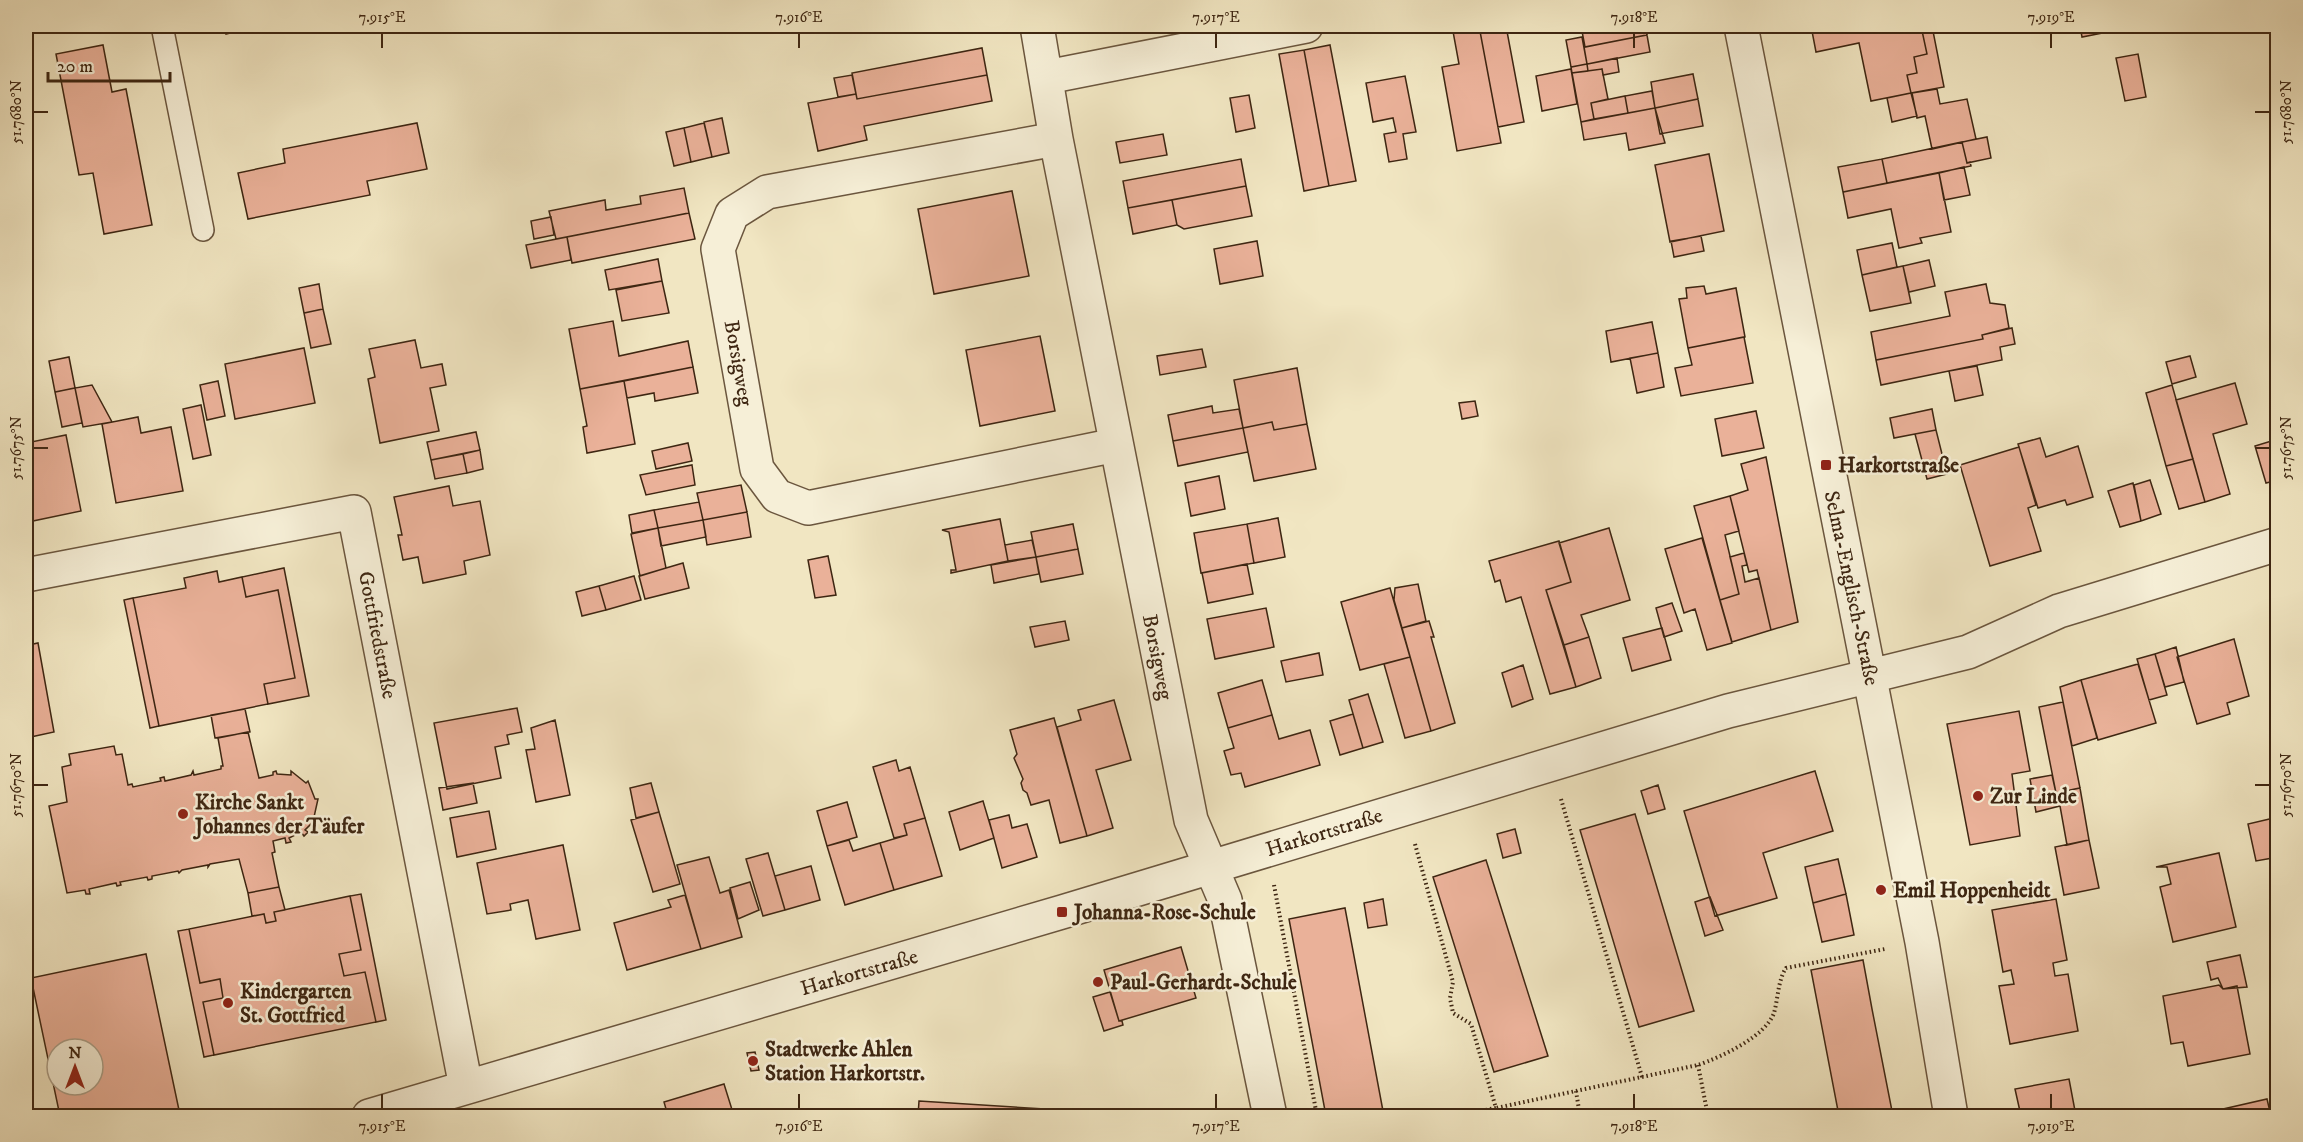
<svg xmlns="http://www.w3.org/2000/svg" width="2303" height="1142" viewBox="0 0 2303 1142" font-family="'IM FELL DW Pica',serif">
	<style>
		.building { fill: #eab199; stroke: #3e2612; stroke-width: 1.5; fill-rule: evenodd }
		.lines { fill: none; stroke-linecap: round; stroke-linejoin: round }
		.service-casing { stroke: #6b563e; stroke-width: 24 }
		.minor-casing { stroke: #6b563e; stroke-width: 36 }
		.path { stroke: #3e2612; stroke-width: 4; stroke-dasharray: 1.5 3; stroke-linecap: butt }
		.service { stroke: #f6efd7; stroke-width: 21 }
		.minor { stroke: #f6efd7; stroke-width: 33 }
		.ticks { fill: none; stroke: #3e2612; stroke-width: 2 }
		.poi-dot { fill: #8f2418; stroke: #f6efd7; stroke-width: 2 }
		.labels { text-anchor: middle; stroke-width: 5; stroke-linejoin: round; paint-order: stroke }
		.street-label { font-size: 21px; fill: #3e2612; stroke: #f6efd7 }
		.poi-label { font-size: 21px; font-weight: bold; fill: #3e2612; stroke: #f6efd7; text-anchor: start }
		.neatline { fill: none; stroke: #3e2612; stroke-width: 2 }
		.ticks-label { font-size: 15px; text-anchor: middle; fill: #3e2612 }
	</style>
	<rect width="100%" height="100%" fill="#f1e6c2"/>
	<filter id="stains"><feTurbulence type="fractalNoise" baseFrequency=".00333" numOctaves="4"/><feColorMatrix values="0 0 0 0 .2 0 0 0 0 .09 0 0 0 0 .02 0 0 0 .5 -.17"/></filter>
	<radialGradient id="worn" r=".72"><stop offset=".6" stop-color="#630" stop-opacity="0"/><stop offset="1" stop-color="#630" stop-opacity=".3"/></radialGradient>
	<path class="building" d="M224 26H258L226 34Z
		M1452 26H1479L1501 143 1457 151 1442 67 1459 64Z
		M1479 26H1506L1524 122 1498 127Z
		M1581 26H1645L1647 35 1585 47Z
		M1811 26H1921L1927 54 1914 57 1917 73 1907 75 1911 93 1871 101 1859 43 1816 52Z
		M1921 26H1932L1944 87 1911 93 1907 75 1917 73 1914 57 1927 54Z
		M2080 26H2107L2108 32 2082 37Z
		M1647 35 1650 52 1587 64 1584 47Z
		M1582 37 1587 64 1571 67 1566 40Z
		M103 45 112 92 126 89 152 225 104 234 93 173 79 175 56 54Z
		M1330 45 1356 181 1329 186 1304 50Z
		M982 48 987 75 857 99 852 73Z
		M1304 50 1329 186 1304 191 1279 54Z
		M2138 54 2146 97 2125 101 2116 58Z
		M1617 58 1619 72 1603 75 1602 69 1588 71 1587 64Z
		M1587 64 1588 71 1572 73 1571 67Z
		M1571 69 1577 104 1542 111 1536 76Z
		M1602 69 1608 99 1591 103 1594 119 1581 122 1572 73Z
		M1693 74 1698 99 1655 108 1651 82Z
		M852 75 856 94 838 97 834 78Z
		M987 75 992 101 864 126 867 140 818 151 808 103 856 94 857 99Z
		M1405 76 1416 132 1403 134 1407 159 1389 162 1384 134 1396 132 1393 118 1373 122 1366 83Z
		M1937 89 1940 104 1967 99 1976 139 1932 149 1925 116 1917 118 1912 93Z
		M1652 91 1655 108 1628 113 1625 96Z
		M1911 93 1917 116 1892 122 1887 98Z
		M1249 95 1255 128 1236 132 1230 98Z
		M1625 96 1628 113 1594 119 1591 103Z
		M1698 99 1703 126 1660 134 1655 108Z
		M1655 108 1665 143 1629 150 1626 133 1584 140 1581 122Z
		M722 118 729 153 712 157 704 122Z
		M417 123 427 169 367 181 370 195 248 219 238 173 285 163 283 149Z
		M704 123 712 157 691 162 684 128Z
		M684 128 691 162 674 166 666 132Z
		M1163 134 1167 155 1120 163 1116 142Z
		M1987 137 1991 158 1967 163 1962 142Z
		M1962 142 1967 163 1970 162 1971 166 1887 183 1882 159Z
		M1709 154 1724 231 1670 242 1655 165Z
		M1241 159 1246 186 1128 208 1123 181Z
		M1882 159 1887 183 1843 192 1838 167Z
		M1964 167 1970 195 1944 200 1939 173Z
		M1939 173 1951 232 1920 238 1922 243 1899 248 1891 209 1848 218 1843 192Z
		M1246 186 1252 216 1184 229 1177 225 1172 200Z
		M684 188 689 213 556 239 549 211 605 200 606 210 641 204 640 196Z
		M1012 191 1029 276 934 294 918 209Z
		M1172 200 1177 225 1133 234 1128 208Z
		M689 213 695 239 572 263 567 237Z
		M551 217 554 235 534 239 531 221Z
		M1701 236 1704 251 1674 257 1671 241Z
		M567 237 571 260 531 268 526 245Z
		M1257 241 1263 276 1220 284 1214 249Z
		M1892 243 1897 267 1862 275 1857 250Z
		M658 259 662 281 609 290 605 270Z
		M1929 260 1935 286 1909 292 1903 266Z
		M1903 266 1911 303 1870 311 1862 275Z
		M662 281 669 313 622 321 616 290Z
		M319 284 323 309 304 313 299 288Z
		M1986 284 1990 303 2005 305 2009 328 1982 335 1983 339 1876 360 1871 332 1950 316 1945 292Z
		M1704 286 1706 294 1736 288 1745 337 1688 348 1679 299 1687 298 1686 288Z
		M323 309 331 344 311 348 304 313Z
		M613 321 619 356 688 341 693 367 580 389 569 329Z
		M1652 322 1658 353 1611 362 1606 331Z
		M2012 328 2015 344 2000 347 2002 360 1881 385 1876 360 1983 339 1982 335Z
		M1040 336 1055 411 980 426 966 350Z
		M1744 337 1753 383 1681 396 1675 368 1692 365 1688 348Z
		M415 340 421 368 442 364 446 385 430 388 439 431 380 443 368 379 375 377 369 349Z
		M304 348 315 403 235 419 225 364Z
		M1202 349 1206 367 1160 375 1157 356Z
		M1658 353 1664 387 1637 393 1630 358Z
		M2190 356 2196 377 2172 384 2166 362Z
		M69 357 75 388 55 392 49 361Z
		M1977 366 1983 395 1955 401 1949 371Z
		M693 367 698 393 655 401 654 393 627 398 624 381Z
		M1297 368 1307 424 1274 430 1272 422 1243 428 1234 380Z
		M218 381 225 416 207 420 200 385Z
		M624 381 635 444 587 453 583 427 587 426 580 389Z
		M2235 383 2247 424 2213 434 2230 494 2205 502 2176 400Z
		M92 385 112 422 83 427 75 388Z
		M2172 385 2193 459 2166 466 2146 393Z
		M75 388 82 423 62 427 55 392Z
		M1475 401 1478 416 1462 419 1459 403Z
		M201 405 211 455 193 459 183 409Z
		M1212 406 1213 413 1239 409 1243 428 1173 441 1168 415Z
		M1932 409 1936 430 1894 438 1890 418Z
		M1756 411 1764 448 1722 456 1715 419Z
		M138 417 141 433 171 427 183 491 116 503 102 424Z
		M1272 422 1274 430 1307 424 1316 469 1254 481 1243 428Z
		M1243 428 1248 452 1178 466 1173 441Z
		M1936 430 1947 474 1927 479 1915 434Z
		M476 432 480 450 431 460 427 442Z
		M66 435 81 511 28 522 26 443Z
		M2040 438 2046 457 2078 446 2093 497 2067 505 2065 500 2038 508 2018 444Z
		M2278 439V480L2266 483 2255 446Z
		M688 443 692 461 656 469 652 451Z
		M2019 447 2036 505 2028 508 2041 551 1990 566 1960 465Z
		M480 450 483 469 467 473 463 454Z
		M463 454 467 473 435 479 431 460Z
		M1766 457 1798 622 1771 630 1757 570 1749 572 1730 496 1748 490 1741 464Z
		M2193 459 2205 502 2179 509 2166 466Z
		M692 465 695 485 646 495 640 475Z
		M1219 476 1225 509 1191 516 1185 483Z
		M2150 480 2161 514 2141 521 2134 485Z
		M2133 483 2141 521 2120 527 2108 491Z
		M741 485 747 512 703 520 697 493Z
		M449 486 453 506 480 501 490 555 464 561 466 574 423 583 418 557 403 560 398 535H402L394 497Z
		M1730 496 1739 531 1725 535 1739 594 1720 600 1694 506Z
		M699 502 703 520 658 528 654 510Z
		M654 510 658 528 632 533 629 515Z
		M747 512 751 537 707 545 703 520Z
		M1278 518 1285 557 1254 563 1247 524Z
		M1000 519 1008 561 951 573V570H956L949 532 942 530Z
		M703 520 706 537 661 546 658 528Z
		M1073 524 1078 549 1036 557 1031 532Z
		M1247 524 1254 563 1201 573 1194 533Z
		M658 528 666 568 640 576 631 534Z
		M1609 528 1630 600 1581 615 1589 637 1564 645 1546 590 1571 582 1559 543Z
		M1702 538 1732 643 1707 650 1695 609 1684 613 1665 549Z
		M1032 540 1036 557 1008 561 1005 545Z
		M1559 541 1571 582 1546 590 1576 687 1550 694 1521 597 1506 602 1500 580 1495 582 1489 561Z
		M1078 549 1083 574 1041 582 1036 557Z
		M1744 553 1747 565 1742 566 1745 582 1759 578 1771 630 1732 642 1720 600 1739 594 1730 557Z
		M828 556 836 595 815 598 808 560Z
		M1036 557 1039 574 994 583 991 565Z
		M683 563 689 588 645 599 639 576Z
		M1247 564 1253 594 1208 603 1202 573Z
		M284 568 309 696 268 704 264 684 295 678 278 590 246 597 242 577Z
		M217 571 219 582 242 577 246 597 278 590 295 678 264 684 268 704 159 726 133 598 186 588 184 578Z
		M634 576 641 600 606 610 599 586Z
		M1418 584 1426 621 1402 628 1394 600 1395 588Z
		M599 586 606 610 582 616 576 592Z
		M1390 588 1410 657 1360 670 1341 602Z
		M133 598 159 726 150 728 124 600Z
		M1672 603 1682 631 1664 637 1656 608Z
		M1266 608 1274 647 1215 659 1207 619Z
		M1065 621 1069 640 1035 647 1030 627Z
		M1429 621 1434 637H1431L1455 723 1431 731 1402 628Z
		M1662 628 1671 660 1632 671 1623 638Z
		M1589 637 1601 678 1576 687 1564 645Z
		M2234 639 2249 696 2227 703 2230 714 2197 724 2177 657Z
		M32 640 33 644 38 643 54 732 26 738V641Z
		M2176 647 2184 682 2165 687 2155 654Z
		M1319 653 1323 675 1286 682 1281 661Z
		M2155 654 2167 695 2149 700 2137 659Z
		M1410 657 1431 731 1405 738 1384 664Z
		M2138 664 2156 723 2098 740 2081 680Z
		M1523 665 1533 699 1512 707 1502 673Z
		M1262 680 1272 715 1228 728 1218 693Z
		M2081 680 2097 738 2072 746 2060 687Z
		M1368 694 1383 742 1363 748 1349 700Z
		M1114 700 1131 760 1096 770 1113 828 1087 836 1057 727 1081 720 1078 710Z
		M2063 702 2080 788 2056 793 2039 707Z
		M517 708 522 732 507 735 509 744 495 747 501 778 447 789 434 723Z
		M245 709 250 732 215 738 211 715Z
		M2019 711 2030 771 2012 774 2020 836 1970 845 1947 724Z
		M1353 714 1363 748 1340 755 1330 721Z
		M1272 715 1279 739 1310 730 1320 765 1245 787 1241 773 1231 775 1224 751 1234 748 1228 728Z
		M1054 718 1087 836 1060 843 1049 800 1031 805 1027 793 1023 790 1021 783 1023 779 1014 758 1017 754 1010 730Z
		M555 720 570 795 536 802 526 750 535 749 531 728Z
		M248 732 259 778 273 775V772L276 771 277 774 291 775V771L306 783 308 781 315 799H318L314 817 317 818 305 830 308 832 304 836 301 832 289 838 291 842 286 843 285 838 273 841 275 852 272 853 279 887 248 893 239 859 210 864 208 867V865L182 870 179 873 178 871 152 876V879L148 880 147 877 120 882 121 885 117 886 116 883 89 889 90 894H86L85 890 67 893 49 806 67 802 62 767 71 765 69 754 114 746 116 755 122 754 128 785 132 784 133 787 161 781 160 778 164 777 165 781 191 775 193 771 194 775 221 769V766H223L218 738Z
		M896 760 899 771 910 767 925 818 904 824 907 835 894 838 873 767Z
		M1815 771 1833 831 1763 853 1777 898 1715 916 1684 811Z
		M2052 775 2056 793 2080 788 2089 840 2067 845 2060 806 2036 812 2030 779Z
		M473 783 477 803 443 810 439 788Z
		M651 783 659 812 636 818 630 788Z
		M1658 785 1665 809 1648 814 1641 791Z
		M983 801 994 838 960 850 949 812Z
		M847 802 857 837 827 846 817 811Z
		M489 811 496 849 457 857 450 818Z
		M659 812 680 884 653 892 631 820Z
		M1635 814 1694 1011 1639 1027 1580 830Z
		M1009 815 1012 828 1027 824 1037 857 1002 868 989 820Z
		M2278 817V857L2256 861 2248 824Z
		M925 818 942 876 894 890 880 843 907 835 904 824Z
		M1515 829 1521 853 1503 858 1497 834Z
		M849 840 853 851 880 843 894 890 845 905 827 846Z
		M2089 840 2099 888 2064 895 2055 847Z
		M563 845 580 930 536 939 528 900 510 904 511 910 487 914 477 863Z
		M768 853 785 910 763 916 746 859Z
		M2219 853 2236 927 2173 942 2160 887 2171 884 2167 867H2156Z
		M709 857 720 893 729 890 742 937 701 949 677 865Z
		M1838 859 1846 894 1813 903 1805 867Z
		M1486 860 1548 1056 1494 1072 1433 877Z
		M811 866 820 900 785 910 775 876Z
		M750 882 759 910 738 919 730 888Z
		M279 887 285 910 274 912 276 921 266 923 264 914 252 916 248 893Z
		M361 894 386 1020 376 1022 365 972 344 976 339 954 361 950 350 896Z
		M1846 894 1854 935 1822 942 1813 903Z
		M685 895 701 949 627 970 614 923 671 907 668 900Z
		M350 896 361 950 339 954 344 976 365 972 376 1022 214 1055 203 1002 223 998 220 979 200 983 189 929 264 914 266 923 276 921 274 912Z
		M1710 897 1723 930 1705 936 1695 902Z
		M1383 899 1387 925 1368 928 1364 903Z
		M2056 899 2067 960 2053 963 2055 976 2068 974 2078 1031 2010 1044 1999 986 2014 984 2011 970 2003 972 1992 910Z
		M1345 908 1383 1111 1357 1116H1326L1289 919Z
		M189 929 200 983 220 979 223 998 203 1002 214 1055 204 1057 178 931Z
		M1181 947 1196 998 1119 1021 1104 970Z
		M146 954 179 1110 149 1116H60L31 978ZM57 1049H93V1085H57Z
		M2240 955 2247 987 2223 989 2218 978 2211 980 2207 962Z
		M1863 960 1872 1009 1893 1116H1839L1811 970Z
		M2219 985 2223 989 2237 986 2250 1054 2188 1066 2183 1042 2171 1044 2163 996Z
		M1110 992 1119 1021H1122L1123 1025 1104 1031 1093 997Z
		M755 1052 759 1070 751 1071 747 1053Z
		M2069 1079 2076 1116H2021L2015 1089Z
		M724 1084 734 1116H668L664 1102Z
		M2267 1099 2271 1116H2202L2201 1114Z
		M919 1101 1044 1109 1043 1116H918Z"/>
	<g class="lines">
		<g class="service-casing">
			<path id="service" d="M162 26 203 230"/>
		</g>
		<g class="minor-casing">
			<path id="minor" d="M1037 26 1056 139 1191 820 1225 900 1270 1116
				M1741 26 1922 942 1951 1116
				M1047 77 1306 26
				M1056 139 767 192 732 214 718 249 757 469 777 496 808 508 1116 445
				M26 575 354 512 466 1087
				M369 1116 1062 912 1728 711 1968 652 2059 611 2278 544"/>
		</g>
		<path class="path" d="M1561 799 1642 1077
			M1415 844 1453 982 1450 998 1453 1013 1471 1024 1496 1108 1452 1116
			M1274 885 1317 1116
			M1698 1065 1708 1116
			M1576 1091 1580 1116
			M1498 1116 1496 1108 1698 1065C1721 1057 1765 1037 1774 1013 1778 999 1778 980 1786 968L1885 949"/>
		<use href="#service" class="service"/>
		<use href="#minor" class="minor"/>
	</g>
	<path class="ticks" d="M382 33V48M799 33V48M1216 33V48M1634 33V48M2051 33V48M33 112H48M2255 112H2270M33 448H48M2255 448H2270M33 785H48M2255 785H2270M382 1094V1109M799 1094V1109M1216 1094V1109M1634 1094V1109M2051 1094V1109"/>
	<g class="poi-dot">
		<rect x="1820" y="459" width="12" height="12" rx="3"/>
		<circle cx="1978" cy="796" r="6"/>
		<circle cx="183" cy="814" r="6"/>
		<circle cx="1881" cy="890" r="6"/>
		<rect x="1056" y="906" width="12" height="12" rx="3"/>
		<circle cx="1098" cy="982" r="6"/>
		<circle cx="228" cy="1003" r="6"/>
		<circle cx="753" cy="1061" r="6"/>
	</g>
	<g class="labels">
		<g class="street-label">
			<text transform="translate(739 363) rotate(80)" y="7">Borsigweg</text>
			<text transform="translate(1852 588) rotate(78)" y="7">Selma-Englisch-Straße</text>
			<text transform="translate(378 635) rotate(79)" y="7">Gottfriedstraße</text>
			<text transform="translate(1158 657) rotate(79)" y="7">Borsigweg</text>
			<text transform="translate(1324 832) rotate(-17)" y="7">Harkortstraße</text>
			<text transform="translate(859 972) rotate(-16)" y="7">Harkortstraße</text>
		</g>
		<g class="poi-label">
			<text x="1838" y="472">Harkortstraße</text>
			<text x="1990" y="803">Zur Linde</text>
			<text x="195" y="809">Kirche Sankt<tspan x="195" dy="24">Johannes der Täufer</tspan></text>
			<text x="1893" y="897">Emil Hoppenheidt</text>
			<text x="1074" y="919">Johanna-Rose-Schule</text>
			<text x="1110" y="989">Paul-Gerhardt-Schule</text>
			<text x="240" y="998">Kindergarten<tspan x="240" dy="24">St. Gottfried</tspan></text>
			<text x="765" y="1056">Stadtwerke Ahlen<tspan x="765" dy="24">Station Harkortstr.</tspan></text>
		</g>
	</g>
	<rect width="2303" height="1142" fill="none" stroke="#f1e6c2" stroke-width="66"/>
	<g transform="translate(75 1067)"><circle r="28" fill="#f6efd7" stroke="#ac9f88" stroke-width="1.5"/>
	<path d="M0-4.5L10 22L0 15L-10 22Z" fill="#8f2418"/>
	<text y="-9" font-size="16" font-weight="bold" text-anchor="middle" fill="#3e2612">N</text>
	</g>
	<path d="M48 72v9h122v-9" fill="none" stroke="#3e2612" stroke-width="3"/>
	<text x="57" y="72" font-size="18" fill="#3e2612" stroke="#f6efd7" stroke-width="4.5" paint-order="stroke">20 m</text>
	<rect x="33" y="33" width="2237" height="1076" class="neatline"/>
	<g class="ticks-label">
		<text x="382" y="22">7.915°E</text>
		<text x="799" y="22">7.916°E</text>
		<text x="1216" y="22">7.917°E</text>
		<text x="1634" y="22">7.918°E</text>
		<text x="2051" y="22">7.919°E</text>
		<text transform="translate(16 112) rotate(-90)" y="5">51.7680°N</text>
		<text transform="translate(2286 112) rotate(-90)" y="5">51.7680°N</text>
		<text transform="translate(16 448) rotate(-90)" y="5">51.7675°N</text>
		<text transform="translate(2286 448) rotate(-90)" y="5">51.7675°N</text>
		<text transform="translate(16 785) rotate(-90)" y="5">51.7670°N</text>
		<text transform="translate(2286 785) rotate(-90)" y="5">51.7670°N</text>
		<text x="382" y="1131">7.915°E</text>
		<text x="799" y="1131">7.916°E</text>
		<text x="1216" y="1131">7.917°E</text>
		<text x="1634" y="1131">7.918°E</text>
		<text x="2051" y="1131">7.919°E</text>
	</g>
	<rect width="100%" height="100%" filter="url(#stains)"/>
	<rect width="100%" height="100%" fill="url(#worn)"/>
</svg>
